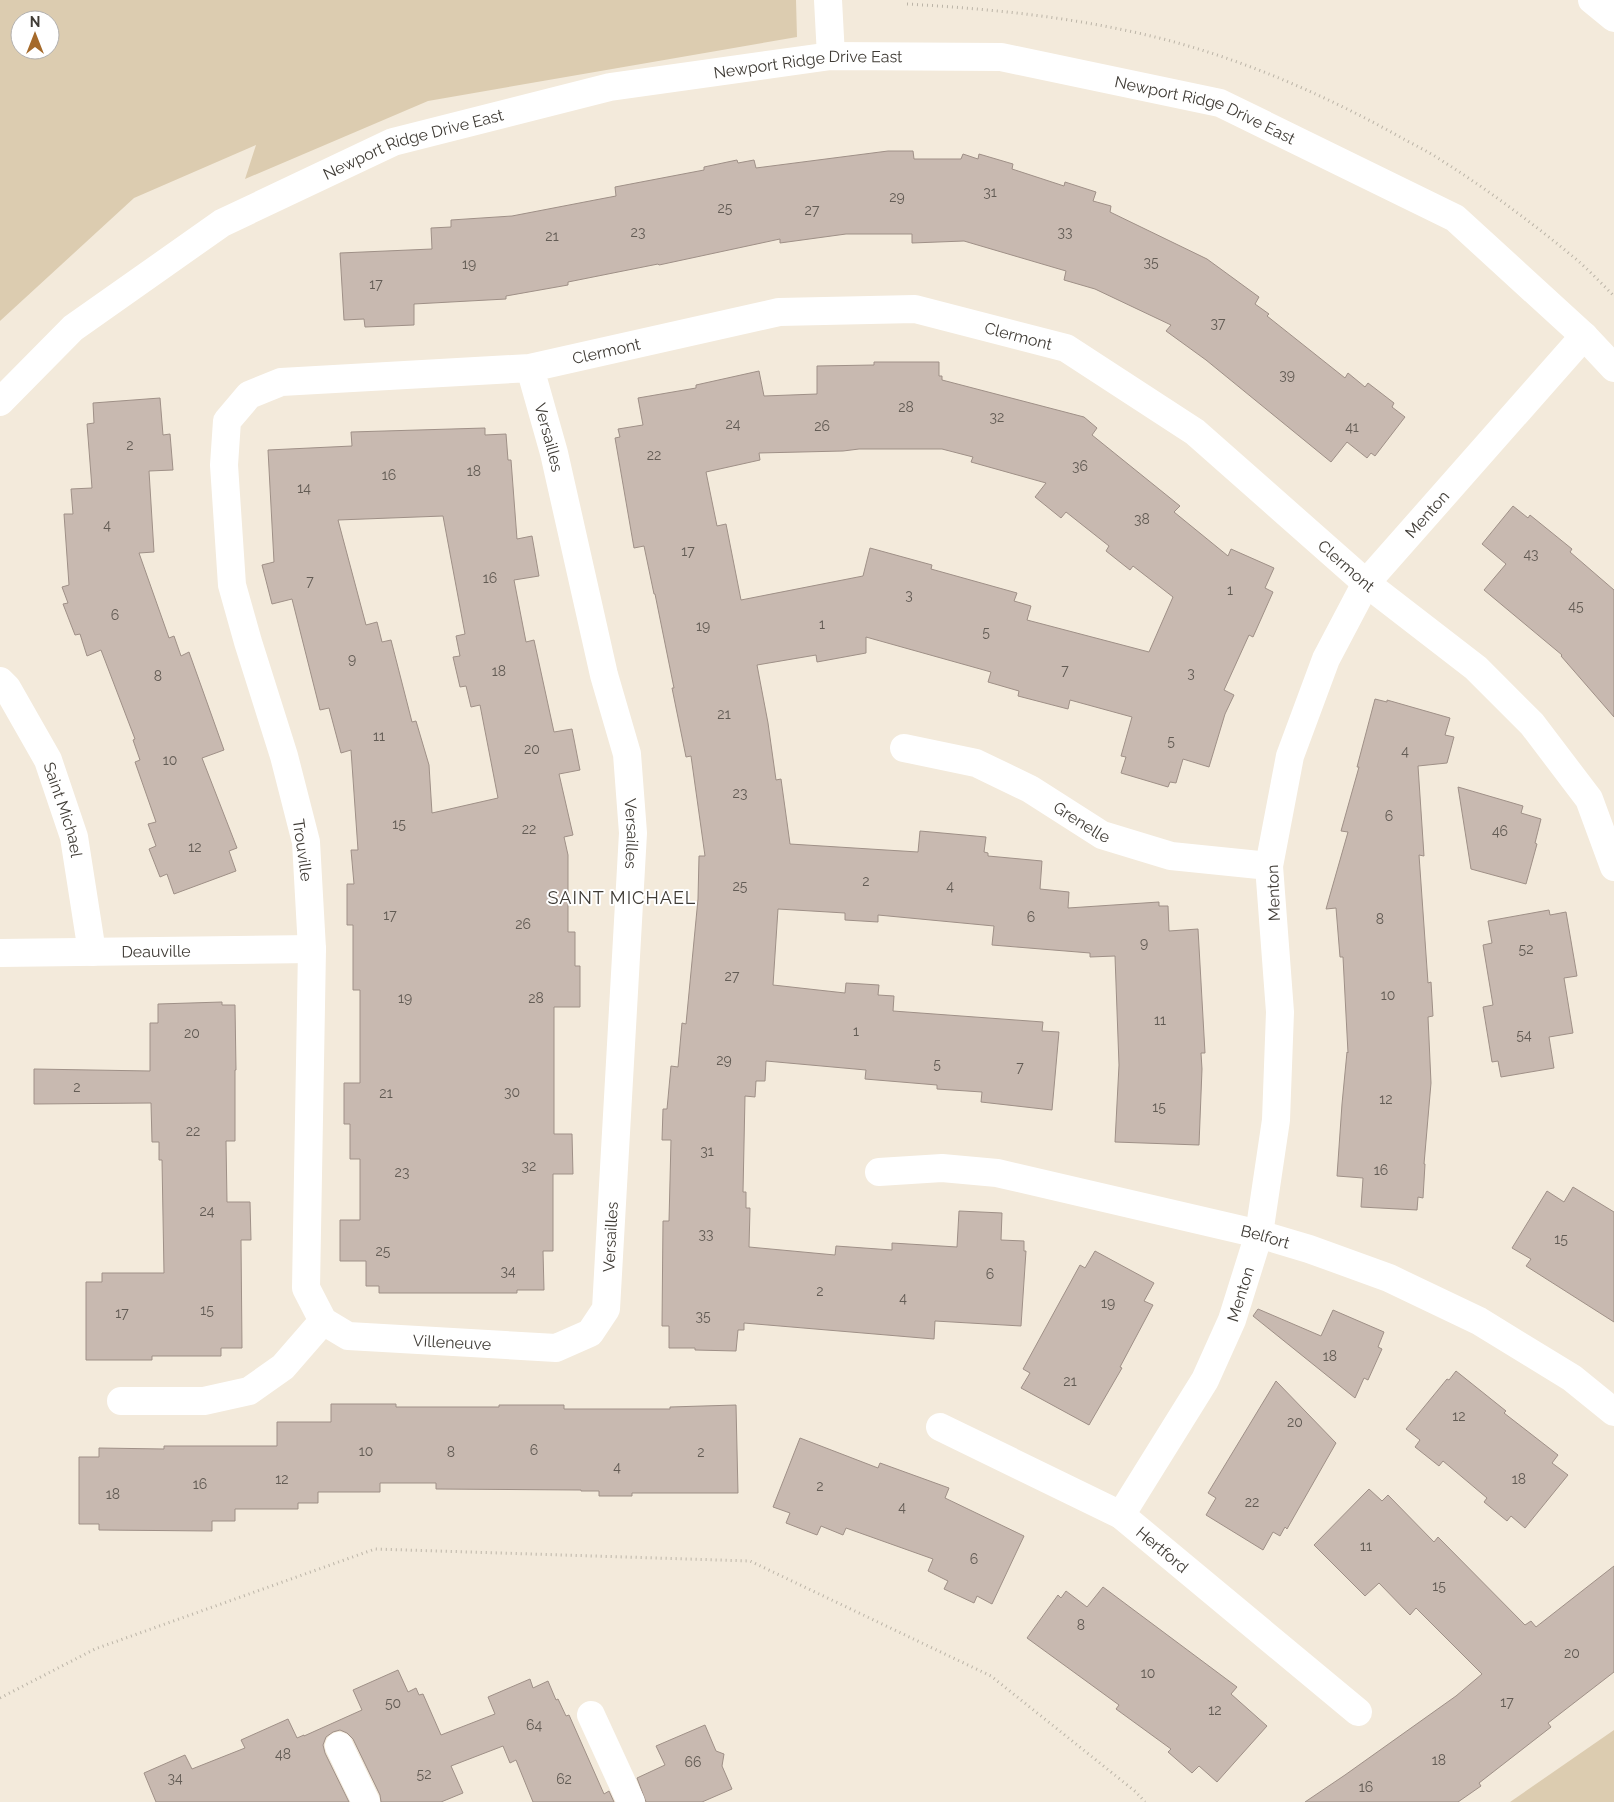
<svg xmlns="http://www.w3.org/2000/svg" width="1614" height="1802" viewBox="0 0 1614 1802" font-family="Raleway,sans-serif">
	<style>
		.green { fill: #dcccb0; fill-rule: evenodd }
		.building { fill: #c8b9b0; stroke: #9f9087; fill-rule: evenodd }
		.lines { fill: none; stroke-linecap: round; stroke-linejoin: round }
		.path { stroke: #bbb4a7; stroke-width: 3; stroke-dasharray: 1 4; stroke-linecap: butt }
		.minor { stroke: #fff; stroke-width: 28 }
		.labels { text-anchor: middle; stroke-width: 4; stroke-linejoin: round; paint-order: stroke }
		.number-label { font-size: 14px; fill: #625b54 }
		.street-label { font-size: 16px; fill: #403c36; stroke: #fff }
		.neighbourhood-label { font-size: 18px; letter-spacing: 1px; fill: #403c36; stroke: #fff }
	</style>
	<rect width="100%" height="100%" fill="#f3eadb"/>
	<path class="green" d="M0 0H796L797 37 428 101 245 179 256 145 134 198 0 321ZM20 20H50V50H20Z
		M1614 1730V1802H1510Z"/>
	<path class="building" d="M888 151H913L914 159H961L963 154 978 159 979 154 1013 164 1012 169 1064 186 1065 182 1096 192 1093 201 1111 206 1110 212 1207 259 1259 297 1255 304 1269 314 1267 316 1345 378 1348 373 1365 387 1368 383 1394 403 1392 407 1405 417 1375 456 1371 453 1367 458 1347 442 1331 462 1206 360 1166 331 1171 325 1095 289 1064 280 1066 271 964 241 912 243V234H846L780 243V239L659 265 658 264 568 282V285L506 296V299L414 304V325L365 327 364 319 344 320 340 253 432 249 431 228 451 227V220L512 216 595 200 616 196 615 187 704 170V167L737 160 738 163 754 160 756 168Z
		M874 362H939V376H942V380L1084 417 1097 428 1092 435 1180 506 1174 512 1228 556 1231 549 1274 568 1265 588 1273 592 1253 637 1249 635 1224 690 1234 695 1225 714 1209 767 1183 759 1176 783 1170 782 1168 787 1121 773 1126 757 1121 756 1132 717 1070 700 1068 709 1018 696 1019 691 988 682 991 672 866 637V653L817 662 816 655 757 665 768 723 776 780 781 779 790 844 918 852 920 831 986 837 984 852 988 853V856L1042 861 1040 889 1069 892 1068 908 1159 902V906H1168L1169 931 1198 929 1205 1053H1201L1202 1069 1199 1145 1115 1142 1119 1065 1115 956 1090 957V953L992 945 994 926 878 915V922L845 920V913L778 909 773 985 845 993 846 983 879 985 878 995 894 996 893 1011 1043 1022 1042 1031 1059 1032 1052 1110 981 1102 982 1092 937 1089V1085L865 1079 866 1070 766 1061 765 1081H756L755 1097 745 1096 743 1192H746V1208H750L749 1247 835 1255 836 1246 892 1250V1243L957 1247 959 1211 1002 1213 1001 1240 1024 1241V1251H1026L1021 1326 935 1321 934 1339 744 1323V1330H738L736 1351 695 1350V1348H669V1326H662L663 1221H669L671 1140H662L663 1109H667L671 1066 678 1067 682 1023 686 1024 698 899 699 856H705L691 756 686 757 672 688H674L655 594H654L644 546 634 548 615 438 620 437 618 429 643 425 638 398 696 388V385L759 371 764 396 817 394V366L874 365ZM859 449H942L973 457 971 462 1046 483 1035 497 1061 518 1066 512 1109 546 1106 551 1130 570 1133 566 1173 597 1149 652 1027 620 1031 606 1014 601 1017 593 931 569 932 565 870 548 863 576 741 600 726 524 717 526 706 472 760 460 759 453 843 451Z
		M160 398 163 435 170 434 173 470 149 471 154 552 139 553 169 638 174 636 181 656 189 652 224 750 202 758 237 848 229 851 236 871 174 894 167 874 160 877 149 849 156 846 148 824 156 822 135 762 140 760 133 740 135 739 101 650 87 656 80 634 75 635 63 604 68 603 62 587 69 585 64 514H73L71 489 92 488 87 424 94 423 93 403Z
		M485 428V435L506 434 508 460H511L517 539 532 536 539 576 514 580 526 642 534 640 554 732 572 729 580 770 559 774 573 835 564 837 568 855V932H575V966H580V1007H554V1134H572L573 1174H553V1251H543L544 1290H517V1293H379V1286H366V1261H340V1220H360V1159H350V1124H344V1083H360V990H353V925H347V884H354L351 850H358L351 750 341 753 329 708 320 710 292 599 272 604 262 565 274 562 268 450 352 446 351 432ZM443 516 465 634 456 636 460 656 453 657 460 687 466 686 471 707 480 705 498 798 432 813 429 765 416 721 412 722 391 640 382 642 377 622 366 625 338 520Z
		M1513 506 1528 518 1530 515 1572 549 1570 552 1614 590V717L1561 656 1562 655 1484 590 1506 564 1482 544Z
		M1375 699 1387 702V700L1450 718 1445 735 1454 737 1447 763 1418 766 1424 856 1419 855 1428 983 1431 982 1433 1016 1428 1017 1431 1083 1424 1164H1425L1423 1198 1418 1197 1417 1210 1361 1207 1363 1178 1337 1176 1342 1104 1347 1052 1348 1053 1343 957H1340L1336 908 1326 909 1348 832 1341 831 1359 767H1357Z
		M1458 787 1523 806 1521 813 1541 819 1535 843 1537 844 1526 884 1471 869Z
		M1549 910 1550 915 1566 912 1577 976 1564 978 1573 1033 1549 1037 1554 1068 1501 1077 1498 1061 1492 1062 1483 1007 1493 1005 1483 945 1492 943 1488 921Z
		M222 1002V1005H235L236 1070H235V1141H226L227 1202H250L251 1240H241L242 1348H221V1356H152V1360H86V1282H102V1273H164L162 1160H159V1142H152L151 1103 34 1104V1069L150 1071V1023H158V1004Z
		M1573 1187 1614 1212V1322L1526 1266 1531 1259 1512 1248 1547 1191 1564 1202Z
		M1095 1251 1154 1283 1144 1301 1153 1305 1120 1367 1122 1368 1089 1425 1021 1388 1030 1373 1023 1369 1080 1265 1085 1268Z
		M1258 1309 1321 1336 1333 1310 1384 1332 1378 1347 1382 1349 1368 1380 1364 1378 1355 1398 1253 1316Z
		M1456 1371 1506 1411 1504 1413 1558 1455 1552 1463 1568 1475 1525 1528 1511 1516 1507 1521 1484 1502 1487 1498 1443 1461 1439 1466 1415 1447 1420 1440 1406 1429 1447 1379 1449 1380Z
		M1276 1381 1336 1443 1287 1529 1285 1527 1280 1536 1273 1532 1263 1550 1206 1515 1216 1498 1208 1493Z
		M331 1404H396V1407H499V1405H564V1409H670V1407L736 1405 738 1493H632V1496H599V1491H581V1490L436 1489V1483H380V1492H318V1503H298V1509H235V1521H212V1531L99 1530V1524H79V1457H99V1448L164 1449V1446H277V1422H331Z
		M800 1438 878 1468 880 1463 949 1488 945 1498 1024 1536 992 1604 977 1596 974 1603 944 1589 948 1581 928 1571 933 1559 846 1528 843 1535 821 1526 817 1535 786 1523 790 1513 773 1507Z
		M1369 1489 1382 1501 1388 1495 1434 1542 1438 1537 1525 1625 1531 1621 1536 1627 1614 1566V1672L1548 1723 1551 1727 1479 1783 1481 1786 1458 1802H1305L1345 1775 1456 1696 1482 1674 1416 1608 1410 1615 1379 1583 1365 1596 1314 1545Z
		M1103 1587 1237 1687 1231 1694 1267 1726 1217 1782 1199 1766 1192 1773 1168 1752 1171 1749 1116 1709 1119 1705 1027 1638 1058 1595 1061 1598 1066 1591 1087 1607Z
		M398 1670 408 1692 416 1688 419 1695 423 1694 441 1735 495 1714 488 1697 530 1679 533 1688 548 1681 556 1700 558 1699 566 1716 569 1715 604 1794 609 1791 614 1802H533L516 1760 510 1763 503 1746 451 1766 463 1793 441 1802H381L380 1795 353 1739 347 1733 340 1730 333 1732 326 1737 323 1745 325 1753 349 1802H156L144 1773 185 1755 192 1769 245 1748 241 1740 288 1719 297 1738 304 1735V1736L362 1710 353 1690Z
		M705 1725 716 1751 724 1754 722 1766 732 1789 702 1802H646L637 1778 665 1765 656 1746Z"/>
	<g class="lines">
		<path class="path" d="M907 4C995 9 1082 18 1167 40 1246 61 1322 94 1393 133 1410 143 1428 151 1444 162 1488 190 1531 222 1571 255 1586 267 1600 282 1614 296
			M0 1698 95 1649 375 1549 750 1561 991 1676 1136 1792 1145 1802"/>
		<g class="minor">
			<path d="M828 0 831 56"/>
			<path d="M1592 0 1614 18"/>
			<path id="s1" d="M530 368 554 453 604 675 627 754 633 833 606 1309 590 1333 556 1348 348 1336 323 1321 306 1288 312 949 306 842 284 756 248 642 232 585 224 465 227 421 249 395 281 382 530 368 779 312 915 309 1066 348 1195 432 1366 583 1476 668 1532 724 1589 799 1614 867"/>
			<path id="s2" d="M0 402 73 328 222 223 393 142 610 87 831 56 1001 57 1220 103 1455 218 1584 336 1614 368"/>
			<path id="s3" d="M0 681 7 688 48 760 74 837 92 952"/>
			<path id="s4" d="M904 748 976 763 1030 789 1102 835 1171 856 1269 866"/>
			<path id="s5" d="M0 953 312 949"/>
			<path id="s6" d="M879 1172 942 1168 997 1173 1259 1234 1309 1249 1389 1278 1479 1321 1572 1378 1614 1412"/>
			<path d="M121 1401H204L249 1391 283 1367 323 1321"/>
			<path id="s7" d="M940 1427 1121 1515 1358 1712"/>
			<path id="s8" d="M1121 1515 1205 1380 1232 1320 1259 1234 1276 1120 1280 1012 1269 866 1290 756 1326 659 1366 583 1584 336"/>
			<path d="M591 1715 631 1802"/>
			<path d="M339 1746 366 1802"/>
		</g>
	</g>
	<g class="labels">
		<g class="number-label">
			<text x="990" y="197">31</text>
			<text x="897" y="202">29</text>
			<text x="725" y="213">25</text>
			<text x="812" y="215">27</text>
			<text x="638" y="237">23</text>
			<text x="1065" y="237">33</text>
			<text x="552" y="241">21</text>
			<text x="1151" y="267">35</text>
			<text x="469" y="269">19</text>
			<text x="376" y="289">17</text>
			<text x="1218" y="328">37</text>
			<text x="1287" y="380">39</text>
			<text x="906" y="412">28</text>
			<text x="997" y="422">32</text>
			<text x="733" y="429">24</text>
			<text x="822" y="431">26</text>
			<text x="1352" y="432">41</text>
			<text x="130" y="450">2</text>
			<text x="654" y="460">22</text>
			<text x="1080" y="471">36</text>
			<text x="474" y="476">18</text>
			<text x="389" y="480">16</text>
			<text x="304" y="493">14</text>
			<text x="1142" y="524">38</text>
			<text x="107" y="530">4</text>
			<text x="688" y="556">17</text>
			<text x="1531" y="559">43</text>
			<text x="490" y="583">16</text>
			<text x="310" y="586">7</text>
			<text x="1230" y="595">1</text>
			<text x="909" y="600">3</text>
			<text x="1576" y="611">45</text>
			<text x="115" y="620">6</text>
			<text x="822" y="629">1</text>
			<text x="703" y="631">19</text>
			<text x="986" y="637">5</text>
			<text x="352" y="664">9</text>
			<text x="1065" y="675">7</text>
			<text x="499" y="676">18</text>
			<text x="1191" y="678">3</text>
			<text x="158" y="681">8</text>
			<text x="724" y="719">21</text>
			<text x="379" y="741">11</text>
			<text x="1171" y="746">5</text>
			<text x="532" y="754">20</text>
			<text x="1405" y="756">4</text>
			<text x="170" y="765">10</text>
			<text x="740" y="798">23</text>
			<text x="1389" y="821">6</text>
			<text x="399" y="829">15</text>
			<text x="529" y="834">22</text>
			<text x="1500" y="836">46</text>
			<text x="195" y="852">12</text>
			<text x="866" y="886">2</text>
			<text x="740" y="891">25</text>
			<text x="950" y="891">4</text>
			<text x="390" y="920">17</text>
			<text x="1031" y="922">6</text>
			<text x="1380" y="924">8</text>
			<text x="523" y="929">26</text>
			<text x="1144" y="948">9</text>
			<text x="1526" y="954">52</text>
			<text x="732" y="981">27</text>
			<text x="1388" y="1000">10</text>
			<text x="405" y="1003">19</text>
			<text x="536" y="1003">28</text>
			<text x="1160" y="1025">11</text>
			<text x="856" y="1036">1</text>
			<text x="192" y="1038">20</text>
			<text x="1524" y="1040">54</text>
			<text x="724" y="1065">29</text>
			<text x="937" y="1069">5</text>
			<text x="1020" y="1072">7</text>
			<text x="77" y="1092">2</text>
			<text x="512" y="1097">30</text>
			<text x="386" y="1098">21</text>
			<text x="1386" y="1104">12</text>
			<text x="1159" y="1112">15</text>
			<text x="193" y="1136">22</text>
			<text x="707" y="1156">31</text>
			<text x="529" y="1171">32</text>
			<text x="1381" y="1175">16</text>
			<text x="402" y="1177">23</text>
			<text x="207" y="1216">24</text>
			<text x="706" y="1239">33</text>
			<text x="1561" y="1244">15</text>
			<text x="383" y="1256">25</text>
			<text x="508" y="1276">34</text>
			<text x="990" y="1279">6</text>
			<text x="820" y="1296">2</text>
			<text x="903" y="1303">4</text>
			<text x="1108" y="1308">19</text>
			<text x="207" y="1315">15</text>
			<text x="122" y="1318">17</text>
			<text x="703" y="1321">35</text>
			<text x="1330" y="1361">18</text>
			<text x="1070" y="1386">21</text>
			<text x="1459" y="1421">12</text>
			<text x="1295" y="1427">20</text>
			<text x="534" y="1455">6</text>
			<text x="366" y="1456">10</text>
			<text x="451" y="1457">8</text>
			<text x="701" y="1457">2</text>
			<text x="617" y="1472">4</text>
			<text x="282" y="1484">12</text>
			<text x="1519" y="1484">18</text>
			<text x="200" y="1489">16</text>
			<text x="820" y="1491">2</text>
			<text x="113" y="1499">18</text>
			<text x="1252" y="1507">22</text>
			<text x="902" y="1512">4</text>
			<text x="1366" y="1551">11</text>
			<text x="974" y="1564">6</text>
			<text x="1439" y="1591">15</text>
			<text x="1081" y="1630">8</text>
			<text x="1572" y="1658">20</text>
			<text x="1148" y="1678">10</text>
			<text x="1507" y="1707">17</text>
			<text x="393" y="1708">50</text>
			<text x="1215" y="1715">12</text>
			<text x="534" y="1730">64</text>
			<text x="283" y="1759">48</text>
			<text x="1439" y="1765">18</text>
			<text x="693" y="1767">66</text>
			<text x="424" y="1779">52</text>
			<text x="175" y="1783">34</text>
			<text x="564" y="1784">62</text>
			<text x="1366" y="1792">16</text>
		</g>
		<g class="street-label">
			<text dy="6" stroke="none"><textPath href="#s2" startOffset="899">Newport Ridge Drive East</textPath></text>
			<text dy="6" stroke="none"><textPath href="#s2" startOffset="1304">Newport Ridge Drive East</textPath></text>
			<text dy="6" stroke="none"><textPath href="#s2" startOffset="494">Newport Ridge Drive East</textPath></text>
			<text dy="6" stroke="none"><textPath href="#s1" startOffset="2989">Clermont</textPath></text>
			<text dy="6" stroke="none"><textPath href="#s1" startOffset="2569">Clermont</textPath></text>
			<text dy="6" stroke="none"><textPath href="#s1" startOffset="72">Versailles</textPath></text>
			<text dy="6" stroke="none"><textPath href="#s8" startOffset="1078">Menton</textPath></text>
			<text dy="6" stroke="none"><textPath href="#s1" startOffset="3394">Clermont</textPath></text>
			<text dy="6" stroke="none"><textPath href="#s3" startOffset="145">Saint Michael</textPath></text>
			<text dy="6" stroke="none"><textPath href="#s4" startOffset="195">Grenelle</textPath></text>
			<text dy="6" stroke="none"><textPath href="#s1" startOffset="478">Versailles</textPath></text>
			<text transform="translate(303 850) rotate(82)" y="6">Trouville</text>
			<text transform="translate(1273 893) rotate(-92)" y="6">Menton</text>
			<text dy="6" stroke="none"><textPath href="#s5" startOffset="156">Deauville</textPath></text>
			<text transform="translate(610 1237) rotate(-87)" y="6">Versailles</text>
			<text dy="6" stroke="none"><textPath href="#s6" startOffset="394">Belfort</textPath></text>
			<text dy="6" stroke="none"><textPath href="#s8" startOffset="252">Menton</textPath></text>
			<text transform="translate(452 1342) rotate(3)" y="6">Villeneuve</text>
			<text dy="6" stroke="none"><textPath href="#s7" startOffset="255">Hertford</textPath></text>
		</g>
		<g class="neighbourhood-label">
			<text x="622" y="904">SAINT MICHAEL</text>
		</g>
	</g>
	<g transform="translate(35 35)"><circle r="24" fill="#ffffff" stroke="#b3b1af"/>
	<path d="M0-4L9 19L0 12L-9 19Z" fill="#a56a2b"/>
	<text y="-8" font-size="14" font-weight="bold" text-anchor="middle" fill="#403c36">N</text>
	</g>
</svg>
